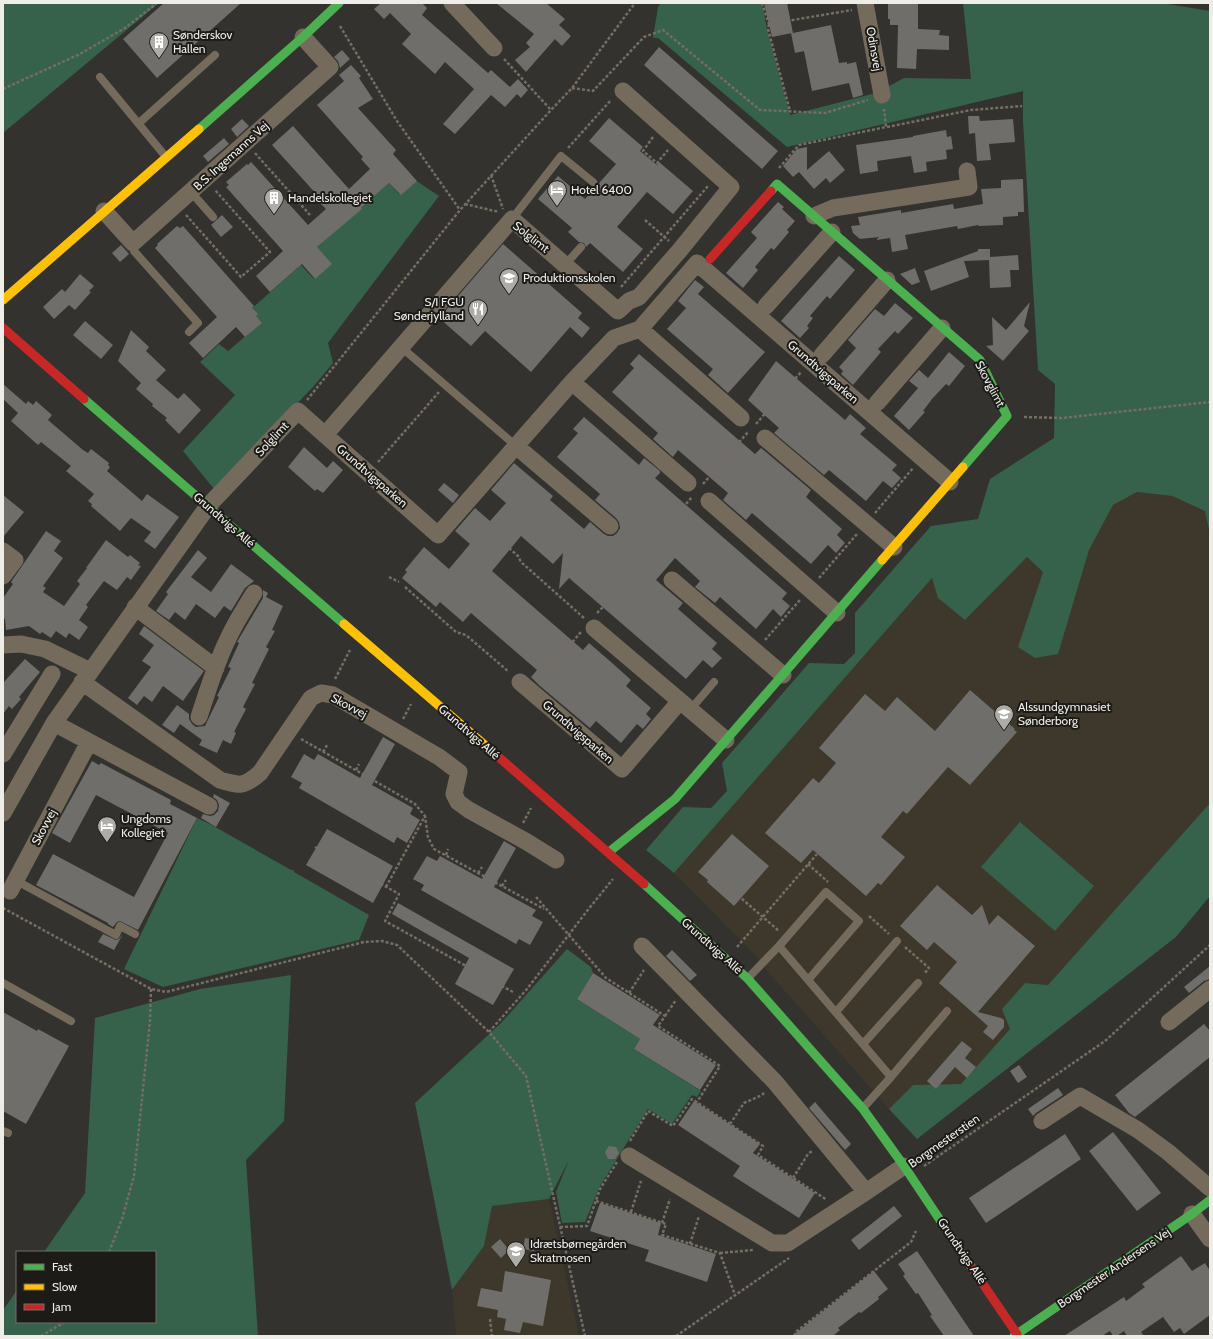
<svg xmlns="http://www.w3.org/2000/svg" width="1213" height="1339" viewBox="0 0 1213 1339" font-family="Cabin,sans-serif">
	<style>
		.built { fill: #3d382b }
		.green { fill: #36614b }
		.building { fill: #6f6e6a }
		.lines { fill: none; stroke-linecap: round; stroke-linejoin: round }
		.path { stroke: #746e64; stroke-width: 2.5; stroke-dasharray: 3 2; stroke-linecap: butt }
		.lane { stroke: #756b5d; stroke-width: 8 }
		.street { stroke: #756b5d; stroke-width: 17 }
		.fast { stroke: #4caf50; stroke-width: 9 }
		.slow { stroke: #ffc107; stroke-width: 9 }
		.jam { stroke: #c62828; stroke-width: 9 }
		.labels { text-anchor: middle; stroke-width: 4; stroke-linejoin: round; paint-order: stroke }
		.poi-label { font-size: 12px; fill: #efede8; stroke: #1c1b17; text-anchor: start }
		.street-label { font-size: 12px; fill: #efede8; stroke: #1c1b17 }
	</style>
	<rect width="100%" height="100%" fill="#33322e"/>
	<path class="built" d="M1137 492 1172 496 1206 511 1210 534V803L1048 985 1025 983 1010 1029 961 1085H913L889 1109 762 965 753 953 674 873 932 578 965 620 1027 557 1043 572 1018 647 1057 654 1089 550 1113 505Z
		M549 1199 579 1336H456L452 1290 484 1246 492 1206Z"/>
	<path class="green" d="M3 3H159L3 133Z
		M661 3H762L767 29 790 115 876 93 904 78 971 79 963 3H1162L1210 11V534L1205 511 1172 496 1137 492 1113 505 1089 550 1058 654 1035 658 1018 647 1043 572 1027 557 965 620 938 598 932 578 674 873 646 850 683 807 711 808 727 791 722 763 809 663 844 664 855 653V613L931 526 978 519 990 479 1054 438 1055 384 1038 370 1023 121V91L787 147 658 38H653L658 7Z
		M415 180 439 196 328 343 333 363 313 387 214 489 183 451 235 395 200 362 219 344 228 351 261 323 250 310 301 265 314 279 330 264 316 248 389 183 399 194Z
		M1210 803V896L1176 937 917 1139 889 1109 913 1085 961 1084 1010 1029 1002 1009 1025 983 1048 985Z
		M197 818 210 824 291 870H294V872L369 915 359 940 163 987 124 969Z
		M1020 822 1094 886 1055 931 981 867Z
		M567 949 591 967 593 973 577 999 640 1039 634 1049 701 1091 697 1097 692 1095 672 1124 648 1109 600 1186 585 1222 562 1223 556 1192 569 1160 549 1199 492 1206 484 1246 452 1290 415 1103 501 1023Z
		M291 975 284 1121 246 1160 258 1336H3V1310L17 1290V1322H155V1252H44L85 1193 95 1018 200 989Z"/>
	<path class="building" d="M164 3H241L157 78 123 39Z
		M381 3H422L427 8 422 15 488 73 491 70 510 87 518 79 528 90 521 98 517 94 505 107 491 95 455 134 443 124 474 89 445 62 435 74 402 44 411 34 390 13 384 19 374 9Z
		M496 3H546L565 19 559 25 571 36 562 46 555 39 526 72 515 60 530 47 526 43 534 34Z
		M764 3H787L793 33 831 25 839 63 847 62V64L856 62 863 95 853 98 849 83 812 91 804 51 795 53 791 33H792L772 37Z
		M888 3H918V29L940 30 939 35 949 36V50L917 49 916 69 897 68 898 25H890V19H888Z
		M659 47 778 151 762 169 644 65Z
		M342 50 350 59 340 68 338 61 334 57Z
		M351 65 361 76 359 78 373 99 358 108 396 150 393 154 417 181 401 195 389 183 361 208 362 209 317 247 332 264 315 279 302 264 270 292 256 276 283 251 226 187 229 185 226 182 247 164 248 165 251 162 308 225 326 209 316 199 319 197 272 145 293 126 349 189 370 169 361 159 363 157 317 105 344 81 339 75Z
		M968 116H979L980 121 1013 119 1015 142 989 144 991 160 977 161 975 133 969 134Z
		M609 118 643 147 640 151 657 165 659 162 693 191 673 214 647 192 617 227 643 249 623 272 590 243 586 247 584 243 579 242 568 232 572 228 538 199 558 176 585 199 616 164 589 141Z
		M242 119 249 126 237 137 231 129Z
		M946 130 947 137 951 136 953 149 946 150 947 159 926 162 927 171 914 173 911 156 877 161 878 171 860 174 856 145 913 137V136Z
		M224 138 229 144 208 162 203 156Z
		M807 147V170L829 151 845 170 830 183 826 178 814 189 799 172 793 177 783 166 797 149Z
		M1023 179 1024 212H1018V216L1003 217V225L979 226 978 225 958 229 957 226 905 235 908 249 892 252 890 238 876 240 879 237 860 239 853 233 851 226 860 225 858 217 901 210V213L953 204 954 209 983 204 981 189 1001 188V180Z
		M778 202 784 207 782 209 795 221 787 230 789 232 774 250 771 248 755 267 758 270 743 288 726 273 757 238 751 232Z
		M222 215 233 227 221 237 211 225Z
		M177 226 180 228 183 226 254 306 252 308 258 314 256 316 262 323 245 337 236 327 203 358 189 343 217 317 155 248 158 245 157 244Z
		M503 244 582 313 578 318 590 328 582 338 570 327 531 372 485 331 471 346 439 318Z
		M121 245 129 254 120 262 112 253Z
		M978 249H990V257L1018 255 1019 270H1010L1011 287 990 288 989 260 964 261 969 277 931 291 924 271 978 251Z
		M839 256 855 270 830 299 827 296 810 316 813 318 807 326 809 328 800 338 781 321Z
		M915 268 920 282 912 285 900 274Z
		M80 274 94 286 89 291 91 292 75 310 69 305 54 319 43 307 62 289 65 292Z
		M695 280 704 287 698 294 765 352 728 393 708 375 713 369 667 329 686 308 678 301Z
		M1030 302 1024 326 1029 331 1003 361 986 346 993 345 992 317 1006 330Z
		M895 303 913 318 898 334 895 331 878 349 881 352 853 385 841 374 843 371 839 367 856 348 848 340 875 309 884 316Z
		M85 321 113 345 101 359 73 335Z
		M131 330 149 347 146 351 166 370 156 380 178 399 184 393 201 410 179 434 165 420 167 418 152 406 153 404 136 389 141 383 118 361Z
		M949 352 965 366 949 386 946 384 932 399 923 411 925 412 909 430 894 416 918 388 909 381 919 370 928 378Z
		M639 354 755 454 761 448 811 490 806 497 842 529 837 535 845 543 836 553 828 545 811 564 752 513 746 520 723 500 728 493 678 450 673 457 653 439 658 433 612 392 634 368 630 364Z
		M776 361 845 420 850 414 866 428 860 434 897 465 892 470 901 478 892 488 883 481 866 501 829 470 824 475 774 433 779 428 748 400Z
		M3 384 26 404 28 401 33 405 36 401 52 415 48 420 83 450 88 453 91 449 109 463 108 465 110 467 107 471 142 501 147 494 179 517 155 549 144 541 151 532 131 518 120 531 91 506 92 504 88 501 94 494 66 471 71 466 41 442 38 445 11 421 18 413 3 399Z
		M584 417 639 465 644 458 660 471V473L655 478 787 593 782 599 790 606 781 617 773 609 756 629 720 597 715 603 695 587 700 581 675 558 656 580 683 603 678 609 717 643 712 649 722 658 712 668 703 660 686 679 569 578 559 589 563 553 553 564 521 536 492 571 583 650 589 643 611 662 631 680 626 686 651 708 646 714 651 719 643 729 637 724 621 743 596 721 590 728 540 686 531 677 537 670 471 613 463 622 440 602 436 607 402 578 407 572 405 570 424 547 449 569 470 544 455 531 475 508 490 521 506 503 491 490 514 463 553 496 550 500 584 529 590 522 604 534 608 536H613L617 533 620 528 619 522 616 518 595 500 600 494 557 457 578 433 573 429Z
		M304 447 327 468 333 461 343 470 323 493 317 489 315 491 288 467Z
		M444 483 459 495 453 503 438 490Z
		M3 495 24 512 3 537Z
		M46 531 61 541 54 551 63 558 43 586 46 588 43 592 64 606 80 584 77 581 87 568H86L106 540 128 557 130 555 140 563 138 565 141 566 131 580 127 577 117 590 104 581 86 605 88 607 79 620 88 627 79 640 69 633 66 638 56 631 51 638 42 632 40 634 29 626 6 630 5 619 3 618V598L13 584 11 582Z
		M198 550 207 558 191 577 211 592 231 564 254 581 245 588 231 611 224 606 215 618 196 604 185 620 175 612 169 620 156 611 168 594 166 592Z
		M263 590 268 593 266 597 283 606 272 630 275 631 266 647 269 649 252 683 255 684 243 707 246 709 234 732 236 733 231 744 223 740 217 753 199 745 202 740 180 724 174 733 162 725 177 705 189 714V719L192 724 196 727 205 726 219 697 217 696 231 668 228 667 239 643 237 642 263 598Z
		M144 626 204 671 183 701 163 686 152 702 144 696 137 705 128 698 151 667 142 661 154 645 139 634Z
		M25 659 40 672 19 697 21 699 12 709 9 706 3 714V683Z
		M970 690 1015 729 1014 730 1017 732 970 785 948 767 907 814 903 811 881 837 905 857 881 885 878 883 866 896 813 850 801 863 765 833 813 778 819 783 836 763 819 748 865 694 885 711 897 697 935 731Z
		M383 737 395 744 372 785 413 808 410 814 420 820 407 843 397 837 394 843 299 788 302 783 291 777 304 754 314 760 318 754 360 778Z
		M92 761 99 765 101 763 171 800 170 804 197 818 138 930 120 921 117 922 113 927 108 924V923L36 885 53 854 134 897 168 833 96 795 70 843 52 833Z
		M214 794 230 803 216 827 201 818 203 814 210 816 214 815 218 811 219 805 217 800 213 797Z
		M327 829 393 866 373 903 306 865Z
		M732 834 769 866 734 906 707 882 708 880 698 872Z
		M504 841 516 848 494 887 536 910 532 916 543 922 530 945 519 939 516 944 421 890 424 885 413 879 427 856 437 861 440 856 482 879Z
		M937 885 972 915 982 905 989 925 998 915 1035 946 978 1012 1001 1018 1004 1020V1027L993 1040 983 1032 988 1026 939 983 957 962 934 942 927 950 900 926Z
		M398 903 514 969 493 1005 455 984 469 958 392 914Z
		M103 934 116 940 119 939 123 934 114 950 98 942Z
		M672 950 697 975 690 981 666 956Z
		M1210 966V979L1204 981 1189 993 1184 987Z
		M593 973 660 1015 653 1025 716 1065 700 1090 634 1049 640 1039 577 999Z
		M3 1012 37 1031 38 1029 69 1046 26 1124 3 1111Z
		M1204 1024 1210 1031V1057L1135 1117 1129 1113 1115 1095Z
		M962 1041 972 1049 965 1058 976 1067 967 1078 955 1067 936 1089 927 1081Z
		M1019 1065 1027 1077 1018 1083 1010 1071Z
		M1058 1088 1063 1095 1036 1113 1033 1116 1028 1109Z
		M694 1101 760 1144 753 1153 815 1193 799 1218 733 1176 740 1166 678 1125Z
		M815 1102 851 1144 845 1150 809 1108Z
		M1113 1132 1161 1193 1137 1211 1089 1151Z
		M1065 1134 1081 1159 986 1223 969 1198Z
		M609 1146 616 1147 619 1153 615 1159H608L605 1152Z
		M600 1203 661 1223 658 1235 716 1254 707 1282 645 1261 649 1250 590 1231Z
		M894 1206 902 1216 859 1250 851 1240Z
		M525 1238 536 1240 534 1251 523 1249Z
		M500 1239 509 1250 501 1258 491 1247Z
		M917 1251 974 1336H944L930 1316 932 1315 918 1293 916 1294 903 1276 905 1274 898 1264Z
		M1181 1256 1192 1271 1205 1263 1210 1271V1315L1184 1334 1180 1328 1174 1332 1163 1317 1141 1332 1144 1336H1127L1124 1331 1117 1336H1113L1110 1331 1102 1336H1064L1124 1297 1126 1301 1145 1287 1142 1284Z
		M505 1271 551 1280 543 1326 523 1322 520 1333 504 1330 506 1319 497 1317 498 1310 477 1306 481 1288 502 1292Z
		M874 1271 888 1289 878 1297 879 1299 861 1313 859 1312 838 1328 840 1330 833 1336H792Z"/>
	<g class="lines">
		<path class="path" d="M762 3 769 24 852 10
			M769 24 768 29 790 111
			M340 26 397 121 460 210
			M504 59 551 110
			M572 88 593 91 644 37 663 30 760 110 825 113 868 100
			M3 89 80 54 125 28 157 3
			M887 127 971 110 1022 106
			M653 137 643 151 657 163 668 150
			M568 148 611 100
			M255 153 310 215
			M779 168 799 145 886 127 884 109
			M491 175 503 209
			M465 204 499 212
			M186 215 241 277 270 252 215 190
			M645 220 669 241
			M621 287 708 186
			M307 400 460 210 551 110 572 88 635 3
			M1024 417 1062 418 1210 402
			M756 424 801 372
			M378 462 439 392
			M703 484 748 432
			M875 513 913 468
			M473 517 485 527
			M673 519 692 497
			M509 548 518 556 521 562 584 618
			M389 577 399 582
			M819 578 857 534
			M405 587 456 632 466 635 509 672
			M597 613 603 607
			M765 640 800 600
			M335 679 350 650
			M540 680 581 632
			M403 719 411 704
			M301 739 415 804 425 816
			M323 752 327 745
			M356 770 359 764
			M523 823 531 808
			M315 847 399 894 385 921 513 992
			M446 855 448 849
			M808 864 828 882
			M704 866 779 931
			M478 873 482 867
			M502 886 506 880
			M386 887 425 816 428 837 434 849 544 909
			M536 897 606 978 665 1016 658 1026 720 1066 697 1102
			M3 908 151 989 166 992 364 942 382 941 397 945 489 1032 526 1076 585 1336
			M869 916 889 934
			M737 947 817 854
			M905 947 929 968 924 974
			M629 993 644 970
			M665 1016 676 1000
			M489 1032 527 989 587 911 613 879
			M730 1124 744 1103 762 1095 765 1092
			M630 1141 648 1111 673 1126 692 1099 763 1146 758 1155 827 1200
			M924 1166 1105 1041 1210 945
			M793 1178 808 1154 812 1151
			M596 1201 666 1224 662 1235 720 1253 735 1295
			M631 1212 641 1181
			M662 1223 670 1199
			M560 1227 587 1226 600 1189 617 1162
			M690 1244 699 1216
			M109 1252 122 1219 134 1176 150 1021 151 989
			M720 1253 753 1250
			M490 1319 492 1336
			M41 1336 65 1322
			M676 1336 789 1258
			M794 1336 797 1331 911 1242 916 1231"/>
		<path class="lane" d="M100 77 166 157
			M139 123 215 55
			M191 192 213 217
			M512 219 561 156 593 182
			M133 243 134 251 198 323 189 332
			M565 265 581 247
			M401 347 516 446
			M690 710 714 682
			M15 880 116 935 120 926 135 934
			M779 946 826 892 859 921 808 980
			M748 978 779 946 891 1077 863 1108
			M3 983 71 1021
			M836 1012 897 941
			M863 1044 918 983
			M891 1077 947 1011
			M3 1131 8 1133"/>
		<path class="street" d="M452 3 494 48
			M865 3 882 95
			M104 211 133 243 330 67 303 37
			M814 216 833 208 969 187 967 171
			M766 306 832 232
			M640 329 741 418
			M822 355 887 280
			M572 382 688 483
			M877 403 942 328
			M325 435 512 219 618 311 629 301 639 297 680 250 731 187 623 91
			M765 438 894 547
			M516 446 572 382 614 338 640 329 697 263 950 482
			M709 501 837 613
			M3 551 15 560 3 576
			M672 580 783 675
			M135 607 216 668
			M594 628 726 740
			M3 645 21 644 45 649 90 671
			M82 682 220 780C240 786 244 787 260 773L311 698 321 693 333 695 439 757 459 772 454 794 458 802 469 810 527 842 556 860
			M520 682 622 769 680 701
			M199 717C209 686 219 654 235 625 241 614 248 603 254 593
			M54 723 209 806
			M3 754 52 674
			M3 813 54 723 208 506 298 411 438 535 516 446 610 526
			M10 891 89 742
			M642 946 775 1082 866 1192
			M1169 1022 1210 989
			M1042 1121 1080 1096 1138 1130 1168 1152 1210 1188
			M629 1156 772 1243H788L866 1192 904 1166
			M1192 1214 1210 1239"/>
		<path class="fast" d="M199 129 303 37 339 3
			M771 191 777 184 980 360 1007 416 963 467
			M84 399 344 624
			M609 852 675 799 882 560
			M644 884 748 979 863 1109 904 1166 972 1268
			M1014 1336 1192 1214 1210 1200"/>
		<path class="slow" d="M3 300 199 129
			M882 560 963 467
			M344 624 494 753"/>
		<path class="jam" d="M710 259 771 191
			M3 328 84 399
			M494 753 644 884
			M972 1268 1017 1334"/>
	</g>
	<defs>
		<g id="building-pin" transform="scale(1)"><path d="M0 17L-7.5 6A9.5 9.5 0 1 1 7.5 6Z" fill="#adaca7" stroke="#1c1b17"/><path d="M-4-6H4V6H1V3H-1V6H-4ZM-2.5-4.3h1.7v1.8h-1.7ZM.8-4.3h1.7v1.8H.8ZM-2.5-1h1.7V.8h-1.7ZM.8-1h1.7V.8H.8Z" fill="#fff"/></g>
		<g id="hotel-pin" transform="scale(1)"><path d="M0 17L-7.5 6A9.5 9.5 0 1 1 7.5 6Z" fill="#adaca7" stroke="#1c1b17"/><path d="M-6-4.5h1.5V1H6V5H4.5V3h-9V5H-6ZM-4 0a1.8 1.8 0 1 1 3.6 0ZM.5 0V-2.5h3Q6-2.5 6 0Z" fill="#fff"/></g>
		<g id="school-pin" transform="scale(1)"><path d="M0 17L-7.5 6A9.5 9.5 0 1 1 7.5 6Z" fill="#adaca7" stroke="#1c1b17"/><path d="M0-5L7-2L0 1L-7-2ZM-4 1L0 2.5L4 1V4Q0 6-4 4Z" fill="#fff"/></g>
		<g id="restaurant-pin" transform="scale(1)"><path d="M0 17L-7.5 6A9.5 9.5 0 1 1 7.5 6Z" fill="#adaca7" stroke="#1c1b17"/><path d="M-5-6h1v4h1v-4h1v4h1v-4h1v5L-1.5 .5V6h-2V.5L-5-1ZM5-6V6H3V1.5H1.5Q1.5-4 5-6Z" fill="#fff"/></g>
	</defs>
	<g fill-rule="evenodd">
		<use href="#building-pin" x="159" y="42"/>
		<use href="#hotel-pin" x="557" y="190"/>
		<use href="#building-pin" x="274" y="198"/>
		<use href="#school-pin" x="509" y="278"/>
		<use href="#restaurant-pin" x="478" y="309"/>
		<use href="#school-pin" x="1004" y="714"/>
		<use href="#hotel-pin" x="107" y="826"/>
		<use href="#school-pin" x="516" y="1251"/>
	</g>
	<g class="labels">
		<g class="poi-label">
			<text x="173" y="39">Sønderskov<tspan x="173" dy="14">Hallen</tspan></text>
			<text x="571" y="194">Hotel 6400</text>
			<text x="288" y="202">Handelskollegiet</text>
			<text x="523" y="282">Produktionsskolen</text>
			<text x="464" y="306" text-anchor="end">S/I FGU<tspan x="464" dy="14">Sønderjylland</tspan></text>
			<text x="1018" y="711">Alssundgymnasiet<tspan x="1018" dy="14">Sønderborg</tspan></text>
			<text x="121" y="823">Ungdoms<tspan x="121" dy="14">Kollegiet</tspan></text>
			<text x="530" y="1248">Idrætsbørnegården<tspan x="530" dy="14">Skratmosen</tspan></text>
		</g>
		<g class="street-label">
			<text transform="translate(874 49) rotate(80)" y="4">Odinsvej</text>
			<text transform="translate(231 156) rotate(-42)" y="4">B.S. Ingemanns Vej</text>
			<text transform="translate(531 237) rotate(38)" y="4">Solglimt</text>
			<text transform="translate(823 372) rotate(41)" y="4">Grundtvigsparken</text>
			<text transform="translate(990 384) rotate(62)" y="4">Skovglimt</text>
			<text transform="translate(272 439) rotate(-47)" y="4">Solglimt</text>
			<text transform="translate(372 476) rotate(41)" y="4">Grundtvigsparken</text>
			<text transform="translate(224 520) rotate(41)" y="4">Grundtvigs Allé</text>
			<text transform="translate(349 706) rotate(28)" y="4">Skovvej</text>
			<text transform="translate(469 732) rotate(41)" y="4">Grundtvigs Allé</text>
			<text transform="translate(578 732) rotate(41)" y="4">Grundtvigsparken</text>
			<text transform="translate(44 827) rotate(-62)" y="4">Skovvej</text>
			<text transform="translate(712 946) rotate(42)" y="4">Grundtvigs Allé</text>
			<text transform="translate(944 1141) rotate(-35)" y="4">Borgmesterstien</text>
			<text transform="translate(962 1251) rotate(56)" y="4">Grundtvigs Allé</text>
			<text transform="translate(1114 1268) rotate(-34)" y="4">Borgmester Andersens Vej</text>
		</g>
	</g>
	<rect width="1213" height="1339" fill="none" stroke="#efede8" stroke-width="8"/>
	<rect x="16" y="1251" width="140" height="72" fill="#1c1b17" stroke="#706f6b"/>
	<rect x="24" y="1264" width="20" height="6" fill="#4caf50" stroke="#706f6b"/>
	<text x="52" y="1271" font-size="12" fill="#efede8">Fast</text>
	<rect x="24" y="1284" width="20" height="6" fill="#ffc107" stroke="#706f6b"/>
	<text x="52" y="1291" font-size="12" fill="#efede8">Slow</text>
	<rect x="24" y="1304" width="20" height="6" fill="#c62828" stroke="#706f6b"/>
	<text x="52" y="1311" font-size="12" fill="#efede8">Jam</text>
</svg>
